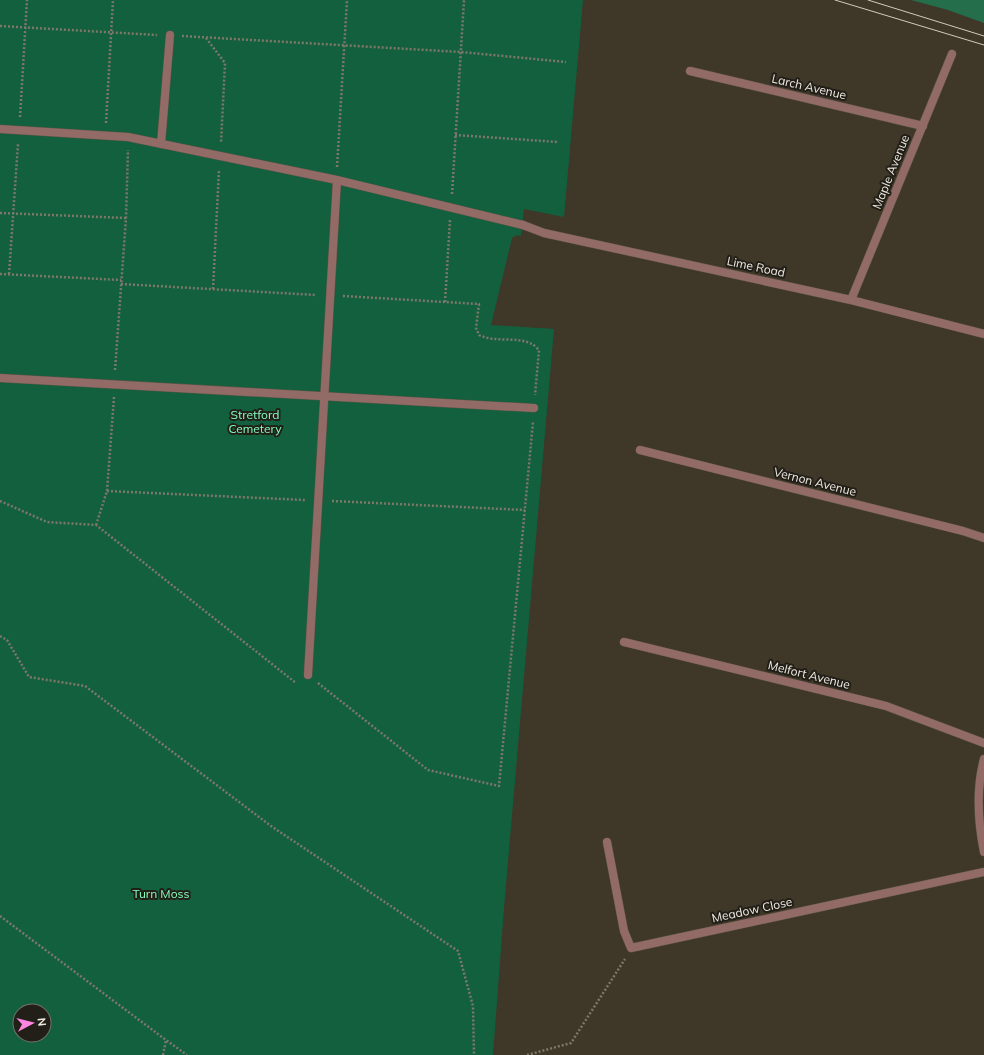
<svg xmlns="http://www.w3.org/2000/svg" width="984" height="1055" viewBox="0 0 984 1055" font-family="Mulish,sans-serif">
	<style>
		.green { fill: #13603f; fill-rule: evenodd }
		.forest { fill: #246e4b }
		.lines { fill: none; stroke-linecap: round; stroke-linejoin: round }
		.lane-casing { stroke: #5b5446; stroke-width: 9 }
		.street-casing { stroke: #5b5446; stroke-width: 9 }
		.path { stroke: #7e776a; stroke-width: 2.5; stroke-dasharray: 2 2; stroke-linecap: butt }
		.lane { stroke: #936b66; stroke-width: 8 }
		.street { stroke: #936b66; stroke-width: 8 }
		.tram { stroke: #d1cbc1; stroke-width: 1 }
		.labels { text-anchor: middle; stroke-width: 4; stroke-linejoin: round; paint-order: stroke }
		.street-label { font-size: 12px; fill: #f0ebe1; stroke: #221f18 }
		.park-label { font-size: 12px; fill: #81ffbe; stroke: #221f18 }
	</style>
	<rect width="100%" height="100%" fill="#3f3728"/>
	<path class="green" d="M0 0H583L564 217 524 209 521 236 517 235 512 238 491 325 554 329 504 908 493 1055H0ZM20 1011H44V1035H20Z"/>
	<path class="forest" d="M911 0H984V23L948 10Z"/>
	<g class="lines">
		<g class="lane-casing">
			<path id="lane" d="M0 129 128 137 337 180 523 225
				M161 144 170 35
				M0 378 534 408
				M308 675 337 180"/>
		</g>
		<g class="street-casing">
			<path id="street" d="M690 71 923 126
				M523 225 544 233 851 300 984 334
				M851 300 952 54
				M640 450 963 531 984 538
				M624 642 886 706 984 743
				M984 759C976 789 978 822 984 852
				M607 842 624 931 631 948 984 872"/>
		</g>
		<path class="path" d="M0 26 157 35
			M182 36 461 52 566 62
			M206 38 225 63 221 143
			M20 117 27 0
			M106 123 113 0
			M455 135 558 142
			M337 167 347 0
			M452 194 464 0
			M0 213 126 218
			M0 274 121 280
			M9 274 18 144
			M121 284 316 295
			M213 289 219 170
			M343 296 479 304 476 328 479 335C495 343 517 336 532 344 534 345 537 348 539 350L535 395
			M445 302 450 220
			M115 370 126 218 128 150
			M107 491 305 500
			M0 501 47 522 96 525 296 683
			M332 501 525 510
			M96 525 107 491 114 397
			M0 636 7 640 29 677 85 686 271 826 458 951 473 1006 474 1055
			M318 683 428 770 499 786 533 422
			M0 916 166 1040 187 1055
			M163 1055 166 1040
			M527 1055 571 1043 625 959"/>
		<use href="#lane" class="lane"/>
		<use href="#street" class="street"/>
		<path class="tram" d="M835 0 984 45
			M868 0 984 36"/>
	</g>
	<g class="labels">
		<g class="street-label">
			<text transform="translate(809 87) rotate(13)" y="4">Larch Avenue</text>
			<text transform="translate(891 172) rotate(-68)" y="4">Maple Avenue</text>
			<text transform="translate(756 267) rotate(12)" y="4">Lime Road</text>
			<text transform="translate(815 482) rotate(14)" y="4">Vernon Avenue</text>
			<text transform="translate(809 675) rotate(14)" y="4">Melfort Avenue</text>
			<text transform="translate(752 910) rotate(-12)" y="4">Meadow Close</text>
		</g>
		<g class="park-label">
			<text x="255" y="419">Stretford<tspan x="255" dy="14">Cemetery</tspan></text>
			<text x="161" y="898">Turn Moss</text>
		</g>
	</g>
	<g transform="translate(32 1023) rotate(83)"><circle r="19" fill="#221f18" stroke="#747168"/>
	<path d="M0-3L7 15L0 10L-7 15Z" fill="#fd86e2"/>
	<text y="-6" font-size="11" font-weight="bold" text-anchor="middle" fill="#f0ebe1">N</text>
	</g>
</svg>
